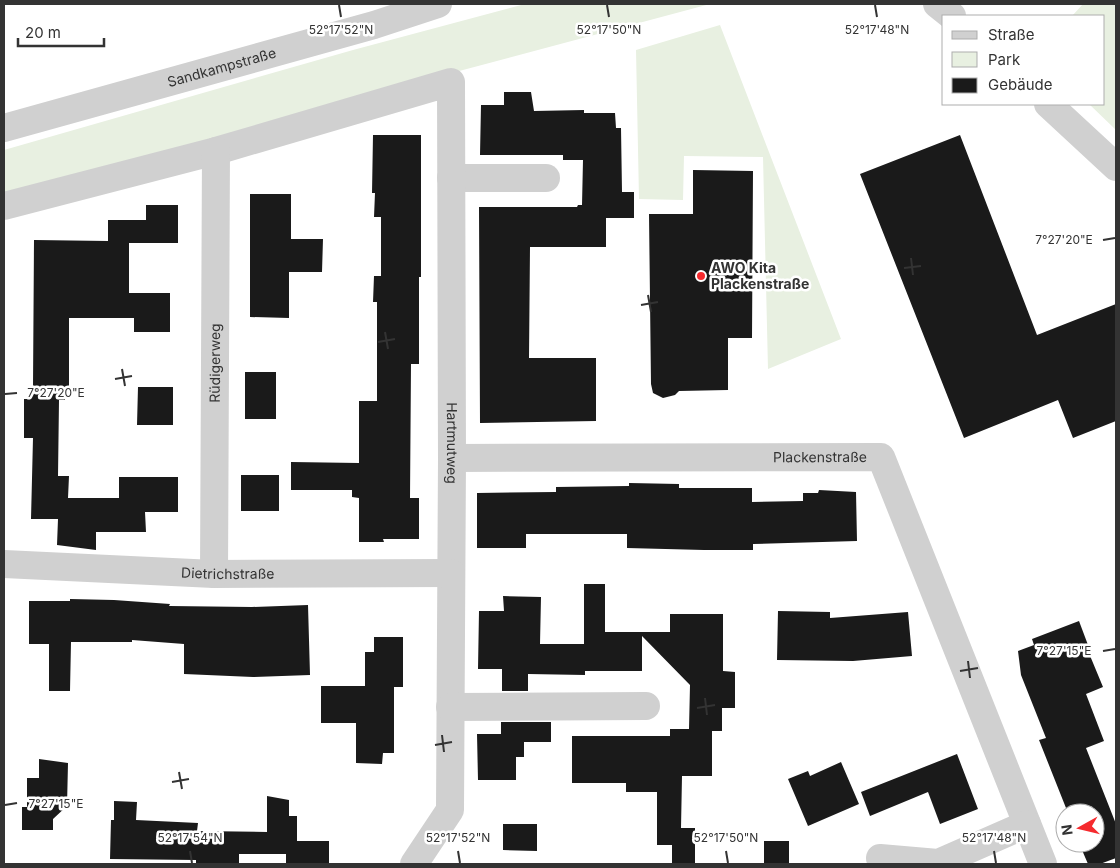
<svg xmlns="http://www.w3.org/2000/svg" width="1120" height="868" viewBox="0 0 1120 868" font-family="Inter,sans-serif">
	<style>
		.green { fill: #e8f0e1 }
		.building { fill: #1a1a1a }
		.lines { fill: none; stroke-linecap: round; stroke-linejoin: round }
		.minor { stroke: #d0d0d0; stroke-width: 28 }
		.tertiary { stroke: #d0d0d0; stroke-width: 28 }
		.ticks { fill: none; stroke: #333; stroke-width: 2 }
		.poi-dot { fill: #f52a2e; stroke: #fff; stroke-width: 2 }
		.labels { text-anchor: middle; stroke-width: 5; stroke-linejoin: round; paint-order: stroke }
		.street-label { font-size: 14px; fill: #333; stroke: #fff }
		.poi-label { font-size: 14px; font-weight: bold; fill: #333; stroke: #fff; text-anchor: start }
		.ticks-label { font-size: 12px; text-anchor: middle; fill: #333; stroke: #fff; stroke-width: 5; stroke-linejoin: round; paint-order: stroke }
	</style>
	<rect width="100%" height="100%" fill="#fff"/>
	<path class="green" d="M525 4H710L448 74 4 199V150L353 50Z
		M1083 4H1116V130L1089 104H1104V16H1072Z
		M720 25 841 339 768 369 763 157 684 156 683 200 639 199 636 50Z"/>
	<path class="building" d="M504 92H531L534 111 584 110V113H615L616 128H621L622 192H634V218H606V247H530L529 358H596V421L480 423 479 207H577L578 205H582L583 160H563V155H480L481 105H504Z
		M373 135H421V277H419V364H411L410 498H419V539H383L384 542H359V498L352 497V490H291V462L359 463V401H377V302H373L374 276H381V217H374L375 193H372Z
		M960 135 1037 335 1116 304V421L1073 438 1058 400 964 438 860 174Z
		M693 170 753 171 752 338H728V390L679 391 675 395 663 398 653 393 651 384 649 214H693Z
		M250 194H291V239H323L322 272H289V318L250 317Z
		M146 205H178V243H129V293H170V332H134V318H69V389L65 390V400H59L58 476H69L68 498H119V477H178V512H145L146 532H96V550L57 545 58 519H31L33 438H24V399H31V386H33L34 240 108 241V220H146Z
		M245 372H276V419H245Z
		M138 387H173V425H137Z
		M241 475H279V511H241Z
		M629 483 679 484V488H752V502L803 501V493H818L819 490 856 492 857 541 753 544V550H704L627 548V534H526V548H477V493L556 492V487L629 486Z
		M584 584H605V632H670V614H723V671L735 672V708H722V731H712V776H682L681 828H695V864H672V845H657V792H626V783H572V736H670V729H689L690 685 642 636V671H585V675L528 674V691H502V669H478L479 611H504L503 596 541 597 540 644H584Z
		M70 599 114 600 170 604 169 606 252 607 308 605 310 675 253 677 184 674V644L132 640V642H71L70 691H49V644H29V601H70Z
		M778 611 830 612V618L908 612 912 656 853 661 777 660Z
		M1079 621 1088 645 1086 646 1103 687 1086 694 1104 741 1086 748 1116 824V858L1100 864H1088L1079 843H1095V813H1068L1039 740 1046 738 1021 675 1018 651 1034 645 1032 639Z
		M374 637H403V687H394V753H383L382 764 356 763V723H321V686H365V652H374Z
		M501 722H551V742H524V757H516V780H478L477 734H501Z
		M957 754 978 809 940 824 928 792 870 816 861 792Z
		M39 759 68 763 67 806 53 819V830H22V807H27V778H39Z
		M841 762 859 804 808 826 788 779 808 771 810 776Z
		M267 796 289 800V816H297V841H329V864H286V854H239V864H196V860L110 859 111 820H114V801L137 802 136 820 198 823 197 831 267 832Z
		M503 824H537V851L503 850Z
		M764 841H789V864H764Z"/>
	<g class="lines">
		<g class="minor">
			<path d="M937 4 952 16"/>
			<path d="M1048 104 1116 167"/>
			<path d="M451 178H546"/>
			<path id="s1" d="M4 206 216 151 451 82 452 458 450 810 414 864"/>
			<path id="s2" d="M452 458 881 457 1043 864"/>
			<path id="s3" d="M4 564 214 574 451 573"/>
			<path id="s4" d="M214 574 216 151"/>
			<path d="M450 707 646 706"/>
			<path d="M880 858 938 863 1027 824"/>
		</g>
		<path class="tertiary" id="s5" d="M4 128 374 25 438 4"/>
	</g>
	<path class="ticks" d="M339 5 341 17M607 5 609 17M875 5 877 17M1103 240 1115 238M911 258 913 275M904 268 921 266M648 295 651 312M641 305 658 302M385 332 388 349M378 342 395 339M122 369 125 386M115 379 132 376M5 394 17 393M1103 651 1115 649M968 661 970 678M960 671 978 668M705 698 707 715M697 708 715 705M442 735 444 752M435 745 452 742M179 772 182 789M172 782 189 779M5 805 17 803M190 851 192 863M458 851 460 863M726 851 728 863M994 851 996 863"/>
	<circle class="poi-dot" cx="701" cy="276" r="5"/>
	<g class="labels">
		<g class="street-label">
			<text dy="5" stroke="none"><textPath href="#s5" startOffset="226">Sandkampstraße</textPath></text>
			<text dy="5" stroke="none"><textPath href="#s4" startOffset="211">Rüdigerweg</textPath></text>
			<text dy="5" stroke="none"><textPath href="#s1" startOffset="825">Hartmutweg</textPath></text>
			<text dy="5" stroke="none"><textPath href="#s2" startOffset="368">Plackenstraße</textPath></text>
			<text dy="5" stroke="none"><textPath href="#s3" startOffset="224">Dietrichstraße</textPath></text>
		</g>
		<g class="poi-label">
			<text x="711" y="273">AWO Kita<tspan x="711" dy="16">Plackenstraße</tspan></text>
		</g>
	</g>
	<g class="ticks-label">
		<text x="341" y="34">52°17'52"N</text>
		<text x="609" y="34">52°17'50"N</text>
		<text x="877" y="34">52°17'48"N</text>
		<text x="1064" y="244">7°27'20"E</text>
		<text x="56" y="397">7°27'20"E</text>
		<text x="1064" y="655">7°27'15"E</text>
		<text x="56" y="808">7°27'15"E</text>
		<text x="190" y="842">52°17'54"N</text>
		<text x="458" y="842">52°17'52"N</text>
		<text x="726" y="842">52°17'50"N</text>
		<text x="994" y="842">52°17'48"N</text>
	</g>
	<rect width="1120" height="868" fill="none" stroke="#333333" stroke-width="10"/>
	<rect x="942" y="15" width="162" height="90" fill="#ffffff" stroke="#adadad"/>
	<rect x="952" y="31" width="25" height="8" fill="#d0d0d0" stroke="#adadad"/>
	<text x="988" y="40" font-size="15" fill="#333333">Straße</text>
	<rect x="952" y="52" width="25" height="15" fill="#e8f0e1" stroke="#adadad"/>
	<text x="988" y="65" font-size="15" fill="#333333">Park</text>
	<rect x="952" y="78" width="25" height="15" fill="#1a1a1a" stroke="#adadad"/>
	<text x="988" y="90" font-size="15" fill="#333333">Gebäude</text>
	<g transform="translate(1080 828) rotate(262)"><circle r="24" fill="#ffffff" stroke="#adadad"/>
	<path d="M0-4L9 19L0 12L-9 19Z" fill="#f52a2e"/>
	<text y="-8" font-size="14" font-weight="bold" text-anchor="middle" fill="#333333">N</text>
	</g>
	<path d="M18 38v8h86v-8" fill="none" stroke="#333333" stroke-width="2.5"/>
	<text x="25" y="38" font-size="15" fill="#333333" stroke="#ffffff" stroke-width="4" paint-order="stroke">20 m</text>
</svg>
